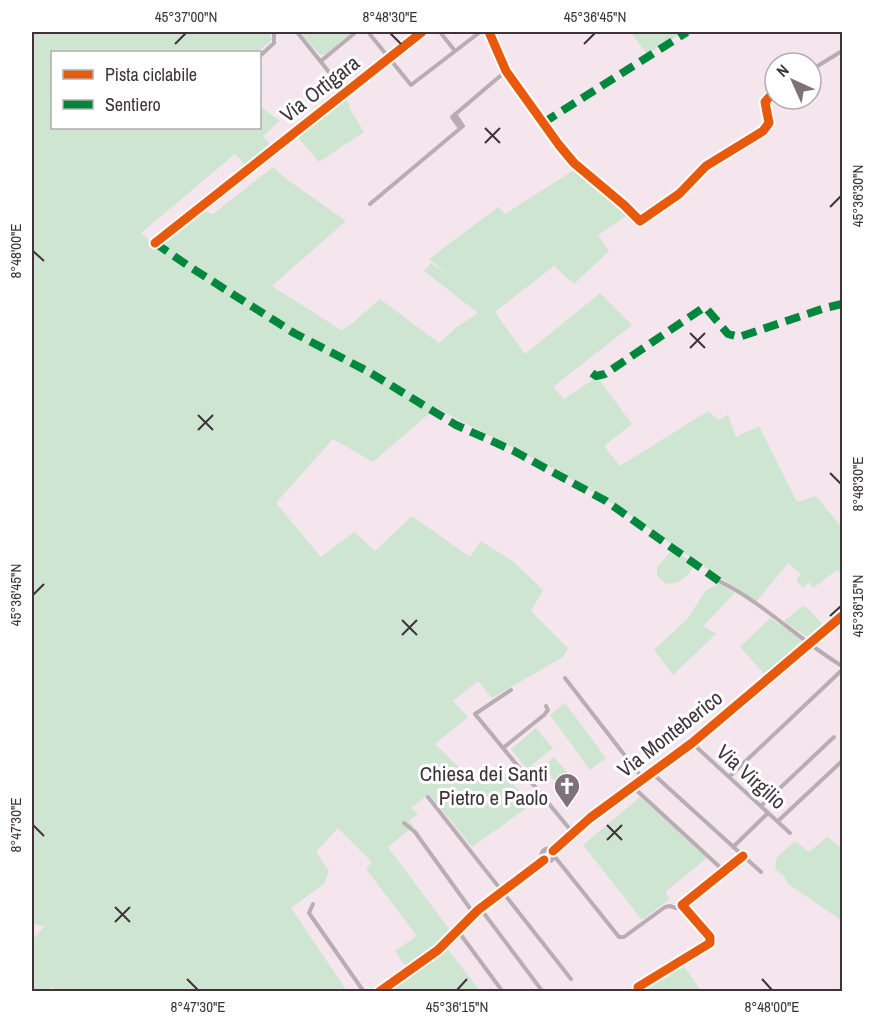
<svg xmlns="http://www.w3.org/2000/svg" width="874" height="1023" viewBox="0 0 874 1023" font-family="'Archivo Narrow',sans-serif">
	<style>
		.green { fill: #cee5d1 }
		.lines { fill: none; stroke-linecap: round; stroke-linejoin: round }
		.street { stroke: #b8adb2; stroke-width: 4 }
		.secondary { stroke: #b8abb2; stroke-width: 5 }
		.quiet { stroke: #00873e; stroke-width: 8; stroke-dasharray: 15 8; stroke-linecap: butt }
		.cycleway-casing { stroke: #fff; stroke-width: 13 }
		.cycleway { stroke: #e8590c; stroke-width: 9 }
		.ticks { fill: none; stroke: #3e3339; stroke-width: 2 }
		.labels { text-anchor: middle; stroke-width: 6; stroke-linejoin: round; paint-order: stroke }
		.street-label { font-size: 21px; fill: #3e3339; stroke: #fff }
		.poi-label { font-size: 21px; fill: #3e3339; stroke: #fff; text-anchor: end }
		.neatline { fill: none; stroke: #3e3339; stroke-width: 2 }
		.ticks-label { font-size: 15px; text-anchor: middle; fill: #3e3339 }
	</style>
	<rect width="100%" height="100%" fill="#f5e6ee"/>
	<path class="green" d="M32 32H269L272 40 257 52H52V128H260V106L280 121 263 136 272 147 247 167 235 154 141 233 158 247 201 210 213 214 273 167 285 178 346 221 272 286 341 330 349 326 380 299 439 343 457 327 478 313 424 271 431 263 448 275 429 259 498 207 505 214 577 168 632 212 598 235 609 251 574 284 554 266 495 312 525 354 600 293 632 325 553 387 564 399 597 377 632 424 604 446 620 466 708 411 718 420 728 415 736 437 759 426 797 502 816 496 842 528V575L837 570 813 588 809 582 803 588 796 580 801 574 788 563 756 602 621 509 554 469 432 406 430 413 373 462 333 439 276 503 321 557 354 532 375 551 412 516 470 557 481 541 514 562 543 590 531 611 568 648 563 657 492 698 478 681 453 701 468 717 435 744 475 783 497 764 531 805 472 847 429 794 411 808 418 814 409 821 414 826 388 847 449 929 440 939 480 991H379L409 971 395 951 417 936 366 869 372 862 338 828 316 852 329 871 324 884 291 908 347 991 58 992 52 987 49 991H32V940L44 927 32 923Z
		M303 32H352L325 55H320L301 33Z
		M630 32H684L647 54Z
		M345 97 350 105 348 106 364 132 319 162 297 136Z
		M673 549 694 564C692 574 676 587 665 583 662 581 660 578 657 576V567Z
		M720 583 735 593 703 626 716 634 673 675 654 650 688 618 706 590Z
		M804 605 825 626 810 639 784 621Z
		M770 618 801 639 803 645 766 676 740 647Z
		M565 703 606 758 590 770 550 715Z
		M536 728 553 748 527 769 511 749Z
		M554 757 572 778 561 788 543 767Z
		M640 797 707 858 665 892 670 899 642 920 583 845Z
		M827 837 842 848V921L787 883 785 877 775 869 777 857 795 841 809 852Z
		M682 963 701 991H635Z"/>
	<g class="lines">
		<path class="street" d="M297 32 345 92
			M368 32 411 85 480 32
			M440 32 455 51
			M489 32 506 71 559 145 574 163 624 205 640 221 679 194 706 166 763 131 769 123 765 102 775 91
			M260 56 274 43V32
			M321 61 356 32
			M811 70 842 51
			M460 128 452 117 506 71
			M370 204 463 126 455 114
			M155 243 422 32
			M719 581C764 603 800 641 842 666
			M565 678 643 779
			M511 690 475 714 573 833
			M692 743 790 833
			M503 748 544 715 548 710 546 706
			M652 773 761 872
			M729 777 842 670
			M633 787 724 871
			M428 797 571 979
			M761 806 834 737
			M778 821 842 761
			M404 823 415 832 474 914
			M733 847 768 813
			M555 857 619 937H624L665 907 670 906 676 908 682 905
			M313 904 309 913 364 992
			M480 908 543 992
			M458 931 503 992
			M638 987 710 943V937L682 905 743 856"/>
		<path class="secondary" d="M542 855a6 6 0 1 1 12 0a6 6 0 1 1-12 0Z
			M553 851 590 818 692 743 842 616
			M379 992 438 950 478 910 544 860"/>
		<path class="quiet" d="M543 123 687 32
			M155 243 190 267 294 333 369 372 456 425 514 451 606 501 719 581
			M592 373 596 376 605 374 703 308H706L728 334 739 337 825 308 842 304"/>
		<g class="cycleway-casing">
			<path id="cycleway" d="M489 32 506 71 559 145 574 163 624 205 640 221 679 194 706 166 763 131 769 123 765 102 775 91
				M155 243 422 32
				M553 851 590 818 692 743 842 616
				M638 987 710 943V937L682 905 743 856
				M379 992 438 950 478 910 544 860"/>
		</g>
		<use href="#cycleway" class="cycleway"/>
	</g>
	<path class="ticks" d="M390 33 401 44M175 44 186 33M584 44 595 33M485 128 500 143M485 143 500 128M830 207 841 196M33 251 44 261M690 333 705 348M690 348 705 333M198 415 213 430M198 430 213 415M830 473 841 484M33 595 44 584M830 616 841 606M402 620 417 635M402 635 417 620M33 825 44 836M607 825 622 840M607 840 622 825M115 907 130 922M115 922 130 907M187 979 198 990M762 979 772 990M457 990 467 979"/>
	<defs>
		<g id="church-pin" transform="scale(1.35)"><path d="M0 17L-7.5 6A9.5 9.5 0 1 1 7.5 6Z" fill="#7e7278" stroke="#fff"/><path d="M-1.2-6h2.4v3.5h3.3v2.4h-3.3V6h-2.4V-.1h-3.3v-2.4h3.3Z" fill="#fff"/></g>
	</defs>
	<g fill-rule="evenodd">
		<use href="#church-pin" x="567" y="786"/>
	</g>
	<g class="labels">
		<g class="street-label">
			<text transform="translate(320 89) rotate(-38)" y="7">Via Ortigara</text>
			<text transform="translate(670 734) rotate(-38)" y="7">Via Monteberico</text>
			<text transform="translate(751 777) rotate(42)" y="7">Via Virgilio</text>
		</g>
		<g class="poi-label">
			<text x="548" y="781">Chiesa dei Santi<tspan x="548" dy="24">Pietro e Paolo</tspan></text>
		</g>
	</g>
	<rect width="874" height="1023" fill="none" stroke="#ffffff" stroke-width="66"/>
	<rect x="51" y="51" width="210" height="78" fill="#ffffff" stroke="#b2adb0" stroke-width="1.5"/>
	<rect x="63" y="70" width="30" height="9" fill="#e8590c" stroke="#b2adb0" stroke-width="1.5"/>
	<text x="105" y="81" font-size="18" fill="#3e3339">Pista ciclabile</text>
	<rect x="63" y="100" width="30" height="9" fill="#00873e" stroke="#b2adb0" stroke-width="1.5"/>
	<text x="105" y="111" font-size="18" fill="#3e3339">Sentiero</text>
	<g transform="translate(793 81) rotate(315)"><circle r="28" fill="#ffffff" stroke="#b2adb0" stroke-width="1.5"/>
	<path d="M0-4.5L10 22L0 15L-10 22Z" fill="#7e7278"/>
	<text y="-9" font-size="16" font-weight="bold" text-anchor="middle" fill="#3e3339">N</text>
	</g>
	<rect x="33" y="33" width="808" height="957" class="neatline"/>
	<g class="ticks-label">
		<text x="186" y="22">45°37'00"N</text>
		<text x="390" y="22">8°48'30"E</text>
		<text x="595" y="22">45°36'45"N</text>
		<text transform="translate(858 196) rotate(-90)" y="5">45°36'30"N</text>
		<text transform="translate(16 251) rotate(-90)" y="5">8°48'00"E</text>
		<text transform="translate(858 484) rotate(-90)" y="5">8°48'30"E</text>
		<text transform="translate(16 595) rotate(-90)" y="5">45°36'45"N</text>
		<text transform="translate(858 606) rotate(-90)" y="5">45°36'15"N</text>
		<text transform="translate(16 825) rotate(-90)" y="5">8°47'30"E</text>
		<text x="198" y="1012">8°47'30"E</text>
		<text x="457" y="1012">45°36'15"N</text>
		<text x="772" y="1012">8°48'00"E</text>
	</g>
</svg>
